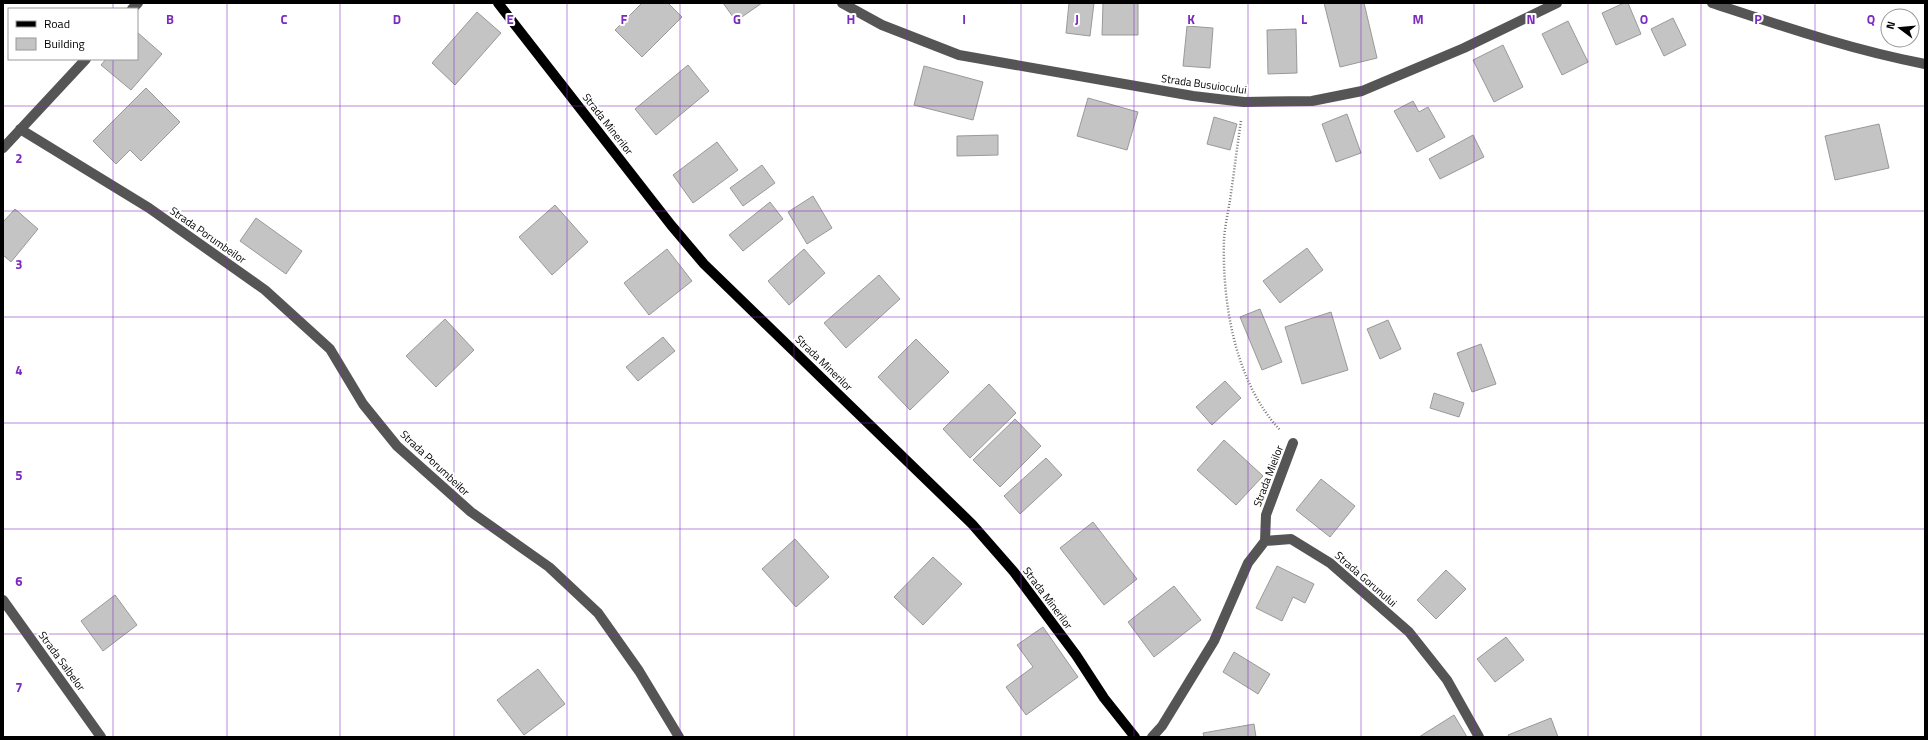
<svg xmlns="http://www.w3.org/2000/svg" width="1928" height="740" viewBox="0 0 1928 740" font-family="'Titillium Web',sans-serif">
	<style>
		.building { fill: #c4c4c4; stroke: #999 }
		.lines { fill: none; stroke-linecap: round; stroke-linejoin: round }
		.path { stroke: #777; stroke-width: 2.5; stroke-dasharray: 1 2; stroke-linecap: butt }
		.minor { stroke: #555; stroke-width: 10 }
		.major { stroke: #000; stroke-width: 10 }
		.grid { fill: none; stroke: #7b2cbf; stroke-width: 1; stroke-opacity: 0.55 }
		.labels { text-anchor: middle; stroke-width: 4; stroke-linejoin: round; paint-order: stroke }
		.street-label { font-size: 11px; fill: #000; stroke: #fff }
		.grid-label { font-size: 13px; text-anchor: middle; font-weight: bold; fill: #7b2cbf; stroke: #fff; stroke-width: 4; stroke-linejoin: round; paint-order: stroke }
	</style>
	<rect width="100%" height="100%" fill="#fff"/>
	<path class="building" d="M642 3H668L682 17 642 57 615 30Z
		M723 3H762L736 21Z
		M1069 3H1094L1090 36 1066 33Z
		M1103 3H1138V35H1102Z
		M1324 3H1364L1377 58 1340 67Z
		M1624 3H1628L1641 34 1616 45 1602 13Z
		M477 12 501 33 455 85 432 63Z
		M1673 18 1686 45 1664 56 1651 29Z
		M1568 21 1588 62 1562 75 1542 34Z
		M1187 26 1213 28 1210 68 1183 66Z
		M1296 29 1297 73 1268 74 1267 30Z
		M137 32 162 54 131 90 101 65 106 59H137Z
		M1503 45 1523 87 1494 102 1473 60Z
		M688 65 709 91 656 135 635 109Z
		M924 66 983 82 973 120 914 105Z
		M146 88 180 122 141 161 130 150 116 164 93 141Z
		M1088 98 1138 112 1127 150 1077 136Z
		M1413 101 1419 112 1428 107 1445 137 1417 152 1394 111Z
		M1347 114 1361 153 1336 162 1322 124Z
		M1214 117 1237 124 1230 150 1207 144Z
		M1879 124 1889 168 1835 180 1825 136Z
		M998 135V155L957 156V136Z
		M1473 135 1484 157 1440 179 1429 159Z
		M717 142 738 170 693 203 673 175Z
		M762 165 775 183 743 206 730 188Z
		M813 196 832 228 807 244 788 212Z
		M770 202 783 219 743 251 729 235Z
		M555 205 588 242 552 275 519 237Z
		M15 209 38 229 11 262 3 255V222Z
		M256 218 302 251 286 274 240 241Z
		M1307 248 1323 270 1280 303 1263 281Z
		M667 249 692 281 649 315 624 283Z
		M804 249 825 273 789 305 768 281Z
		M879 275 900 299 846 348 824 323Z
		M1260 309 1282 362 1262 370 1240 317Z
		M1331 312 1348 370 1302 384 1285 327Z
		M445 319 474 350 436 387 406 356Z
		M1388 320 1401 349 1380 359 1367 329Z
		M663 337 675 351 638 381 626 367Z
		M916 339 949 372 910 410 878 377Z
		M1481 344 1496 384 1472 392 1457 353Z
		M1225 381 1241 398 1212 425 1196 407Z
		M989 384 1016 413 970 458 943 429Z
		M1434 393 1464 403 1459 417 1430 408Z
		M1015 419 1041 446 1000 487 973 460Z
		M1224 440 1263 476 1236 505 1197 470Z
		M1046 458 1062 475 1020 514 1004 496Z
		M1321 479 1355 506 1330 537 1296 510Z
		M1093 522 1137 579 1104 605 1060 548Z
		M795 539 829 577 796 607 762 569Z
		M933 557 962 584 923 625 894 597Z
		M1277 566 1314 584 1305 603 1293 597 1282 621 1256 608Z
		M1446 570 1466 589 1436 619 1417 600Z
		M1174 586 1201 620 1154 657 1128 622Z
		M115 595 137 625 103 651 81 621Z
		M1043 627 1078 677 1026 715 1006 687 1033 667 1017 645Z
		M1506 637 1524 660 1495 682 1477 659Z
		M1234 652 1270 674 1258 694 1223 672Z
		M538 669 565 704 524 735 497 700Z
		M1454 715 1467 737H1419Z
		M1551 718 1558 737H1509L1508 735Z
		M1254 724 1256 737H1204L1203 733Z"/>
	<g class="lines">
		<path class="path" d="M1241 121C1237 147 1234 173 1230 200 1228 212 1225 226 1224 239 1222 303 1235 382 1280 430"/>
		<path class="minor" d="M842 3 882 25 959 55 1193 96 1244 102 1312 101 1362 91 1464 48 1557 3
			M1712 3C1782 26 1852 50 1925 64
			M132 9 138 3
			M20 129 149 208 265 290 330 349 363 404 397 446 471 512 549 567 598 613 639 671 679 737
			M3 148 86 59
			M1265 541 1266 515 1293 443
			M3 600 101 737
			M1152 737 1162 726 1214 641 1248 563 1265 541 1291 539 1330 563 1409 632 1447 680 1479 737"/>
		<path class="major" d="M498 3 671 225 704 264 972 524 1014 572 1076 655 1104 698 1135 737"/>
	</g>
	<path class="grid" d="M113 3V9M227 3V737M340 3V737M454 3V737M567 3V737M680 3V737M794 3V737M907 3V737M1021 3V737M1134 3V737M1248 3V737M1361 3V737M1474 3V737M1588 3V737M1701 3V737M1815 3V737M113 59V737M3 106H1925M3 211H1925M3 317H1925M3 423H1925M3 529H1925M3 634H1925"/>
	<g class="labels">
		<g class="street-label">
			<text transform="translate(1204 84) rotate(8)" y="4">Strada Busuiocului</text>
			<text transform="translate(608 124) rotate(52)" y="4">Strada Minerilor</text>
			<text transform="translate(208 235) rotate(35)" y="4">Strada Porumbeilor</text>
			<text transform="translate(824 363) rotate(44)" y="4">Strada Minerilor</text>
			<text transform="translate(435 463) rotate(43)" y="4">Strada Porumbeilor</text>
			<text transform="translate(1268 476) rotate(-69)" y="4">Strada Mieilor</text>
			<text transform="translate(1366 579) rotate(41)" y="4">Strada Gorunului</text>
			<text transform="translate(1048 598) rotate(53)" y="4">Strada Minerilor</text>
			<text transform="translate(62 661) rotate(54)" y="4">Strada Salbelor</text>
		</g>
	</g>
	<g class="grid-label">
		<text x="170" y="24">B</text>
		<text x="284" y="24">C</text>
		<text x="397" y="24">D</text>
		<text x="510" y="24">E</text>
		<text x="624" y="24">F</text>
		<text x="737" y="24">G</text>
		<text x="851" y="24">H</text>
		<text x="964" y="24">I</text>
		<text x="1077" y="24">J</text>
		<text x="1191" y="24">K</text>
		<text x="1304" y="24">L</text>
		<text x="1418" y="24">M</text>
		<text x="1531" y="24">N</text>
		<text x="1644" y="24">O</text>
		<text x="1758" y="24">P</text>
		<text x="1871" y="24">Q</text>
		<text x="19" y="163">2</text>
		<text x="19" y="269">3</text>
		<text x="19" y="375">4</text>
		<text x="19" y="480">5</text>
		<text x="19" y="586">6</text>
		<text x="19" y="692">7</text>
	</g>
	<rect width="1928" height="740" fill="none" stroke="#000000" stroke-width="8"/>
	<rect x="8" y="8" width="130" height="52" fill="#ffffff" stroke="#999999"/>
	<rect x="16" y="21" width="20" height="6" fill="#000000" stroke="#999999"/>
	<text x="44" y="28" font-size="12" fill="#000000">Road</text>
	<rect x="16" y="38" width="20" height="12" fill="#c4c4c4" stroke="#999999"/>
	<text x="44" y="48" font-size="12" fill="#000000">Building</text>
	<g transform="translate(1900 28) rotate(286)"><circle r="19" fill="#ffffff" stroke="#999999"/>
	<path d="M0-3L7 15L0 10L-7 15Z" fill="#000000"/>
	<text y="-6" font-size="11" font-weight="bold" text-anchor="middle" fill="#000000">N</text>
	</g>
</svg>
